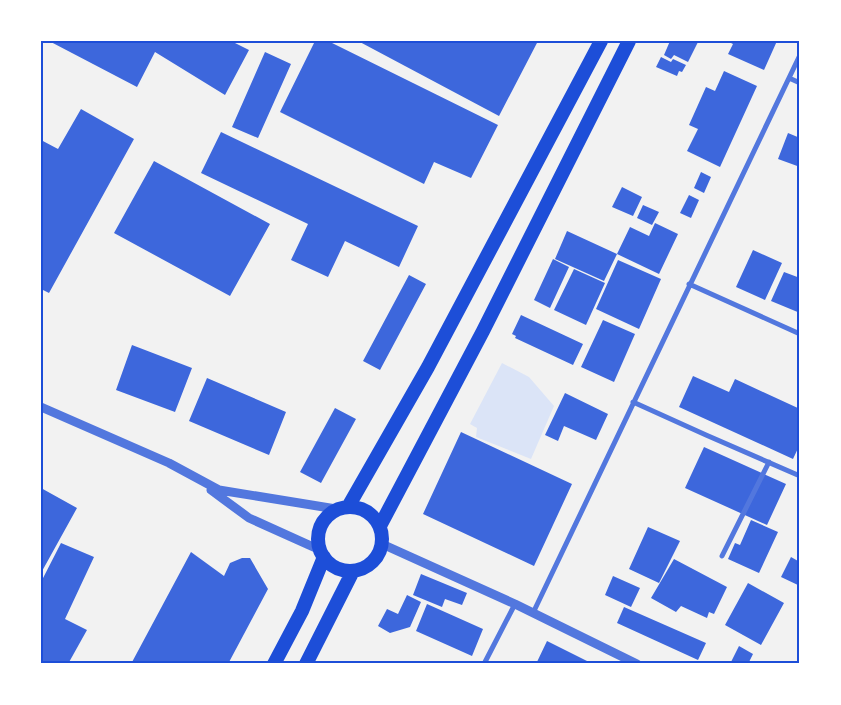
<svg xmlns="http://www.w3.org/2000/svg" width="841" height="705" viewBox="0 0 841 705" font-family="'Alegreya Sans',sans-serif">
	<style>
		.green { fill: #dbe4f7 }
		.building { fill: #3d67dc }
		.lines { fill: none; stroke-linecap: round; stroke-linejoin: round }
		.minor { stroke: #5277de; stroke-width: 5 }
		.tertiary { stroke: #5277de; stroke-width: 9 }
		.trunk { stroke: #1d4ed8; stroke-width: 14 }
		.neatline { fill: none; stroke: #1d4ed8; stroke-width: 2 }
	</style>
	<rect width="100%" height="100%" fill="#f2f2f2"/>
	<path class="green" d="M502 363 529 377 554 406 531 459 476 437 477 428 470 424Z"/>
	<path class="building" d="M49 41H231L249 50 225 95 155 52 137 87Z
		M315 41H328L498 125 471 178 434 162 424 184 280 112Z
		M358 41H538L499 116Z
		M670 41H696L698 42 688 62 674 55 671 59 664 55Z
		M727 41H777L764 70 728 54 733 44Z
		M265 52 291 64 258 138 232 127Z
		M661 57 671 62 673 59 686 65 682 72 679 71 677 76 656 67Z
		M724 71 757 86 720 167 687 151 698 129 689 125 706 87 715 91Z
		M81 109 134 139 49 293 41 289V140L58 149Z
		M221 132 418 226 399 267 345 241 328 277 291 260 308 224 201 173Z
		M788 133 800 138V167L778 159Z
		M154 161 270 224 230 296 114 233Z
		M701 172 711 177 704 193 694 188Z
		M622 187 642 197 633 216 612 207Z
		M689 195 699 200 691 218 680 213Z
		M643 205 659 212 652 225 637 218Z
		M655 223 678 234 659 274 617 254 630 227 649 236Z
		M567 231 617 254 604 281 555 259Z
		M753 250 782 263 765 300 736 287Z
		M553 259 569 267 550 308 534 300Z
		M618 260 661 279 639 329 596 309Z
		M574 269 605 283 586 325 554 310Z
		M784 272 800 278V313L771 301Z
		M409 275 426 284 380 370 363 361Z
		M521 315 583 344 573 365 515 338 516 336 512 334Z
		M603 320 635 334 614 382 581 367Z
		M132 345 192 368 175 412 116 390Z
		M693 376 729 392 735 379 800 409V444L793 459 679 407Z
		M207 378 286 412 269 455 189 421Z
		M565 393 608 414 596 440 564 426 558 441 545 435Z
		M335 408 356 419 321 483 300 472Z
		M461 432 572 484 534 566 423 514Z
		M704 447 786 484 767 525 685 488Z
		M41 488 77 508 41 573Z
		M751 520 778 532 759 573 728 559 735 543 740 545Z
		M648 527 680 541 659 583 629 569Z
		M61 543 94 557 65 619 87 630 68 664H41V582Z
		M191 552 224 576 230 563 242 558H250L268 589 228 664H131Z
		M791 557 798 561 800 557V586L781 577Z
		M674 559 727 587 714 614 709 612 707 618 681 606 676 612 651 598Z
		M421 574 467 593 462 605 445 599 442 607 413 595Z
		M613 576 640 588 631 607 605 595Z
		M748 583 784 603 761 645 725 625Z
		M407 595 421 602 410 627 390 633 378 626 387 609 398 614Z
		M427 604 483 629 472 656 416 631Z
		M624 607 706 643 698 660 617 623Z
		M547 641 593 664H536Z
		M739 646 753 654 748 664H730Z"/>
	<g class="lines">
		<path class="minor" d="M789 78 800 83
			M689 284 800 334
			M633 402 706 435 800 476
			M722 556 769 462
			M533 613 800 55
			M484 664 515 604"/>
		<path class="tertiary" d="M41 407 169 463 219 490 336 509
			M211 490 249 518 320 550
			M382 544 515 604 637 664"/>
		<path class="trunk" d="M318 539a32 32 0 1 1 64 0a32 32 0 1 1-64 0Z
			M348 507 428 367 601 41
			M380 526 483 331 629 41
			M274 664 302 611 324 557
			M306 664 353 571"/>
	</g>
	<rect width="841" height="705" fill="none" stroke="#ffffff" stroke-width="85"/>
	<rect x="42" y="42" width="756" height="620" class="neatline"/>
</svg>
